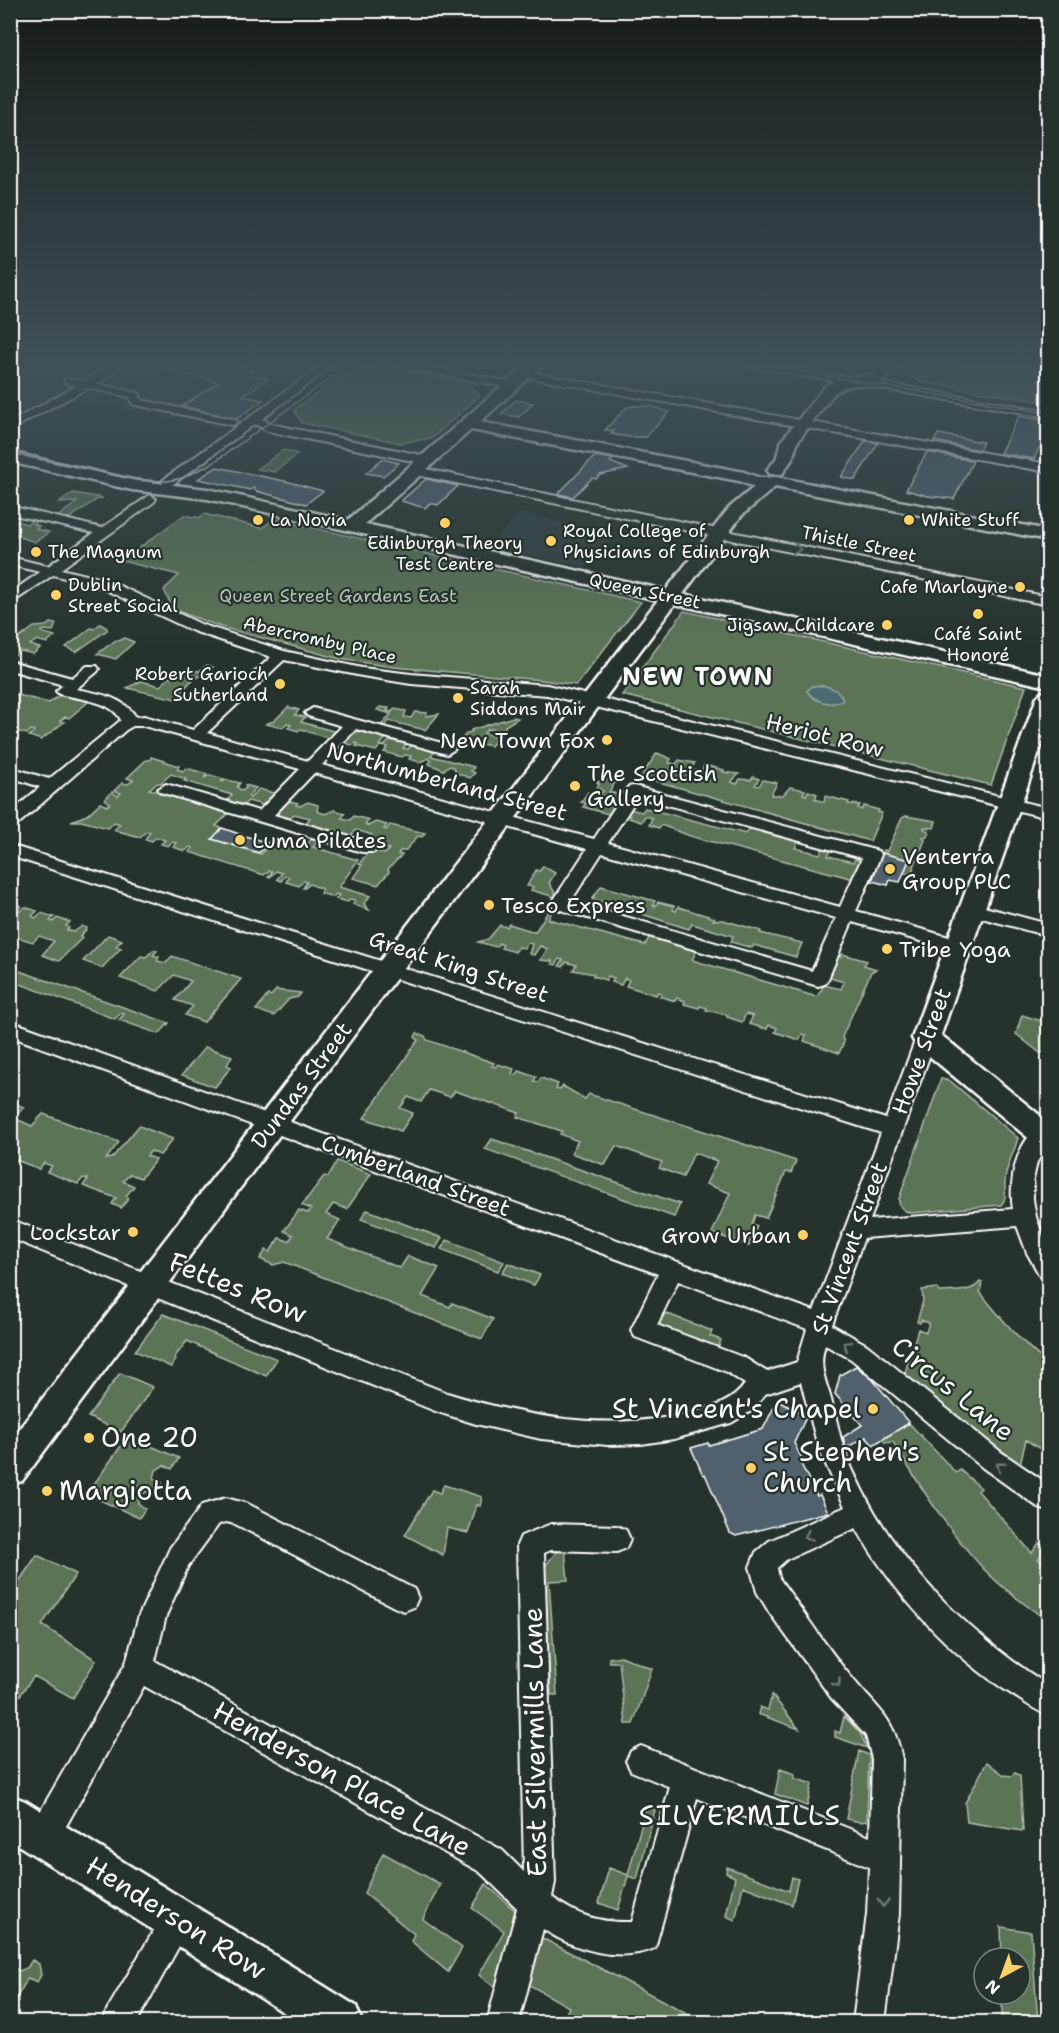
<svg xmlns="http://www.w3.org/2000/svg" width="1059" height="2033" viewBox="0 0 1059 2033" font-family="'Shantell Sans',sans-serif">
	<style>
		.built { fill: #334040 }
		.green { fill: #5d7357; stroke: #aeb9ab; stroke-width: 1.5 }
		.water { fill: #4d6b73; stroke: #94a6ab; stroke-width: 1.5 }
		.building { fill: #51606d; stroke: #fff; stroke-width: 1.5 }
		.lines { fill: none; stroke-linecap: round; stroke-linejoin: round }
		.street-casing { stroke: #fff; stroke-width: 4 }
		.secondary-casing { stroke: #fff; stroke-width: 5 }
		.street { fill: #26332d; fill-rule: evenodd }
		.secondary { fill: #26332d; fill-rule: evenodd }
		.tram { stroke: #fff; stroke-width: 1.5 }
		.oneway { stroke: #727a76 }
		.poi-dot { fill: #ffd166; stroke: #26332d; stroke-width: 2 }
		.labels { text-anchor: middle; stroke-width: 4.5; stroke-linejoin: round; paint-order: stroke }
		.far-poi-label { font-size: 18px; fill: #fff; stroke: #26332d; text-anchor: start }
		.far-street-label { font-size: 18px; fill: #fff; stroke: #26332d }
		.far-park-label { font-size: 18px; fill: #b6c0b3; stroke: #26332d }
		.street-label { font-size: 22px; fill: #fff; stroke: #26332d }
		.poi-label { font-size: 22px; fill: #fff; stroke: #26332d; text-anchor: start }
		.far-district-label { font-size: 24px; font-weight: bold; letter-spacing: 1.5px; fill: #fff; stroke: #26332d }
		.near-street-label { font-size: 27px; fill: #fff; stroke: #26332d }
		.near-poi-label { font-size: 27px; fill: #fff; stroke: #26332d; text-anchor: start }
		.near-neighbourhood-label { font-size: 28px; letter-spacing: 1.5px; fill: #fff; stroke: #26332d }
	</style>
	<rect width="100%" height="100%" fill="#26332d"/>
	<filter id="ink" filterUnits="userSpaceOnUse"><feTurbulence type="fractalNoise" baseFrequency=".0167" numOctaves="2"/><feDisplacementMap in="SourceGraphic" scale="12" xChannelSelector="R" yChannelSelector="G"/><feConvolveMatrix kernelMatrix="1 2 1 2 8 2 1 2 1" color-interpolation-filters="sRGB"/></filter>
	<g filter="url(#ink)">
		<path class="built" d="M11 364H120L119 368 48 409 30 413 11 409Z
			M127 368H143L139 372 263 400 223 429 76 399Z
			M520 513 570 524 617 533 586 568 488 546Z"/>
		<path class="green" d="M904 364H1048V403L922 382 907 376 901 369Z
			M377 367 470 384 480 396 432 438 401 443 302 423 294 410 347 371Z
			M283 450 298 454 274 472 258 469Z
			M73 493 103 498 96 500 67 520 56 518 77 502 59 503Z
			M204 514 262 528 274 519 641 602 576 685 542 680 393 667 340 659 221 627 183 613 171 605 164 590 179 575 122 561 114 562 128 556 133 557 134 555 131 554 184 515 199 518Z
			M34 519 38 520 33 524 39 526 36 529 49 532 35 542 11 534 10 524 17 521 27 524Z
			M684 611 1026 687 991 785 622 695Z
			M50 623 56 624 53 631 44 630 41 632 55 636 47 643 37 640 30 645 40 648 33 654 21 651 15 655 11 654V645H15L18 643 15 641 34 627 46 626Z
			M100 624 107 628V630L76 652 66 647 91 628 94 629Z
			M124 638 134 642 116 659 97 654 116 640 119 641Z
			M207 665 213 667 190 682 176 699 127 688 141 681 160 686 178 670 199 671Z
			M10 693 49 703 61 694 89 701 69 718 65 717 60 721 64 722 41 740 29 736 34 731 31 730 27 734 12 730 17 726 11 725Z
			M288 707 299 710 295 715 305 717 301 722 337 732 327 738 300 729 298 731 288 728 291 725 287 723 283 727 265 724 274 721Z
			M380 707 389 708 387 711 392 712 394 709 406 711 404 717 411 718 415 712 427 713 426 716 439 714 425 730 389 721 383 728 380 727 391 714 377 710Z
			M513 717 518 718 505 726 504 730 488 729 484 733 498 738 491 746 461 740 467 733 472 732 471 730Z
			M361 730 387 737 380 745 384 746 392 738 408 742 403 748 408 749 413 744 435 750 431 756 474 767 471 771 475 773 470 778 456 773 454 767 448 766 444 770 429 764 431 761 429 758 420 762 409 759 411 756 405 755 402 757 384 752 388 747 380 746 376 751 356 746 358 744 356 743 353 745 343 743 349 739 344 737 348 733 353 734Z
			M657 753 671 759 669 763 676 764 679 760 695 763 689 771 694 772 696 770 702 772 704 765 724 770 723 772 739 774 731 782 737 784 740 779 751 780 753 777 759 779 755 785 759 786 763 780 777 783 771 795H783L790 787 805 790 803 794 806 795 808 791 817 794 815 799 824 802 825 796 849 802 848 804 860 805 858 808 862 810 864 806 879 810 878 812 882 813 870 841 641 777Z
			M151 757 179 766 177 769 183 771 186 768 207 774 204 778 210 775 224 779 221 782 227 780 240 783 237 787 242 791 246 788 245 785 256 788 248 796 250 798 259 789 277 794 266 806 248 801 242 807 226 802 232 795 184 781 186 779 171 774 161 783H158L149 789 229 813 216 826 222 828 212 839 261 854 277 837 306 846 313 837 319 839 313 847 358 860 339 887 370 896 364 904 369 910 353 904 355 900 351 899 348 902 336 899 339 895 336 894 333 897 320 893 322 889 310 884 305 888H303L307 882 303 881 299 886 286 882 289 877 285 876 281 881 277 879 282 873 276 871 270 877H268L272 872 269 871 264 875 189 852 193 848 190 847 185 851 173 847 176 843 172 842 168 846 161 844 165 840 156 837 152 841 145 839 150 832 147 831 140 837 114 830 120 824 115 822 108 828 81 821H71L87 815 100 803 107 806 110 803 105 799 112 792 118 796 121 793 114 791 122 783 128 784 133 780 127 778 146 760H150Z
			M607 779 616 781 609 792 625 796 612 815 583 807 586 803 581 802 588 792 600 795 603 791 597 787 599 784 597 782Z
			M285 800 298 803 296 805 300 806 308 802 318 805 317 811 325 814 334 810 345 813 342 818 350 820 354 816 369 820 365 824 368 826 376 822 387 825 384 829 386 830 390 825 425 833 422 837 418 836 405 851H400L398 854 402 855 388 869 389 872 378 885 353 878 362 865 359 864 370 850 385 854 389 849 366 842 372 835 356 830 350 837 305 824 310 818 294 814 288 820 271 815Z
			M645 808 746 834 751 827 799 839 795 848 820 854 824 846 831 848 828 856 853 862 855 859 862 861 854 879 690 836 661 825 659 828 649 825 652 818 645 816 641 822 629 818 630 816 626 815 630 809 642 812Z
			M906 816 936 821 934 828 924 827V829L929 831 927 836 923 837 925 840 911 874 904 873 909 860 883 853 884 850 887 851 902 818Z
			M543 866 555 873 549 883 558 898 531 890 533 887 527 886 536 870 540 871Z
			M601 886 655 901 653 905 655 906 658 902 674 906 673 910 676 911 678 907 715 918 713 920H723L761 931 760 933 802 943 796 957 754 945 752 948 731 942 733 936 692 924 689 929 629 910 624 918 606 913 610 905 592 899Z
			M11 902 21 906 17 911H20L25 907 37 911 32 916 35 918 41 913 54 917 50 921 53 922 57 918 70 922 66 926 69 928 67 930 74 932 82 926 87 928 80 937 82 938 59 961 42 955 54 941 39 936 33 942 17 937 11 942Z
			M551 907 554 908 548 919 645 945 650 936 697 950 692 960 817 997 824 985 841 989 844 982 827 977 836 955 841 957 842 954 867 961 864 965 876 969 871 972 842 1037 844 1042 839 1053 804 1041 806 1035 802 1034 799 1040 775 1032 777 1028 769 1025 767 1029 749 1024 753 1016 746 1014 742 1022 727 1017 728 1015 706 1010 707 1008 700 1006 699 1008 684 1004 685 1001 677 998 675 1001 660 996 662 993 658 992 656 995 626 986 629 980 625 978 621 985 612 982 614 978 608 976 606 980 593 976 594 974 573 970 576 965 566 962 563 967 559 966 563 960 559 959 556 965 552 964V961L540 960 548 949 540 946 534 955 529 954 532 944 528 943 524 948 519 947 515 952 501 948 503 945 499 943 496 947 478 942 488 939 500 925 507 927 509 924 535 932Z
			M108 935 122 940 116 946 121 948 102 968 83 961Z
			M153 950 157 951 153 955 159 957 157 961 166 963 172 956 241 979 204 1022 185 1015 193 1006 175 1000 191 981 174 975 158 991 120 978 141 956 146 957Z
			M11 968 169 1023 159 1034 119 1020 124 1014 121 1013 115 1019 12 981Z
			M276 990 301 993 298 997 289 999 274 1016 256 1010 268 995 271 996Z
			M1022 1015 1048 1023V1054L1045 1052 1040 1053 1016 1034Z
			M417 1033 425 1036 427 1040 494 1063 492 1066 495 1067 498 1064 514 1069 512 1074 517 1075 519 1071 536 1077 534 1081 538 1082 541 1078 558 1084 556 1089 560 1090 563 1086 585 1099 589 1094 796 1161 791 1173 786 1172 766 1218 755 1215 752 1224 757 1226 749 1246 712 1233 730 1193 706 1184 717 1161 694 1153 683 1177 659 1168 662 1162 616 1146 605 1165 571 1153 578 1141 560 1134 562 1131 517 1117 519 1113 455 1091 450 1097 429 1090 421 1102 408 1097 400 1108 413 1113 401 1131 364 1118 418 1040 415 1037Z
			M205 1047 232 1056 227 1065 231 1067 215 1087 182 1075Z
			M941 1079 950 1081 1018 1138C1014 1153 1006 1165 1005 1181 1004 1190 1008 1198 1001 1205L911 1213C904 1211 898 1207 899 1199Z
			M10 1102 24 1107 14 1118 32 1126 43 1114 119 1142 106 1159 112 1158 139 1126 173 1139 160 1155 151 1151 147 1156 156 1159 141 1178 130 1174 123 1181 134 1186 126 1196 129 1198 121 1208 112 1204 116 1198 83 1186 88 1179 83 1178 78 1184 47 1172 52 1166 44 1163 39 1169 11 1158 13 1152 11 1150Z
			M492 1139 680 1204 674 1217 485 1149Z
			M337 1161 371 1174 347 1209 333 1204 326 1214 340 1220 327 1239 400 1268 408 1256 439 1268 422 1296 450 1307 452 1303 493 1319 482 1339 284 1262 273 1265 260 1259 266 1250 270 1252 279 1238 289 1241 293 1235 284 1231 299 1210 308 1213 311 1209 302 1205 324 1176 328 1177Z
			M367 1210 442 1238 436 1248 361 1219Z
			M447 1240 504 1262 498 1271 441 1249Z
			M508 1263 540 1275 534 1285 502 1273Z
			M980 1282 982 1283 980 1292C1001 1319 1022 1343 1048 1364V1454L1026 1440 1019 1468 904 1376 918 1329 926 1332 929 1323 921 1320 920 1323 917 1322 923 1301 922 1290 937 1288 939 1292C952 1291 972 1293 980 1282Z
			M665 1313 712 1331 710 1336 721 1340 717 1350 658 1328Z
			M163 1314 277 1359 266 1376 187 1341 174 1358 176 1360 171 1367 135 1351Z
			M120 1373 153 1387 121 1432 88 1417Z
			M909 1423 956 1473 960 1470 981 1488 978 1491 1032 1553 1039 1543 1046 1547 1038 1559 1048 1565V1621C1025 1605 1000 1587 981 1566 947 1529 919 1485 893 1442L885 1443 883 1439Z
			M128 1436 179 1458 172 1469 164 1465 156 1470 154 1478 162 1483 155 1494 146 1492 139 1497 138 1503 145 1509 139 1518 87 1494Z
			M444 1485 482 1497 480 1506 477 1505 468 1533 447 1528 443 1555 405 1535 432 1490 440 1493Z
			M565 1550 568 1580 549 1581 557 1695H551L542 1570 557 1551Z
			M37 1555 76 1574 42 1625 96 1660 73 1698 34 1676 15 1702 19 1704 13 1712 10 1710 11 1593Z
			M621 1656 652 1669 633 1724H626L619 1662H609V1658Z
			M772 1695 799 1729 758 1714 760 1707 768 1710Z
			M844 1716 860 1733 867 1748 835 1737V1731L840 1733Z
			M859 1751 869 1755 867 1821 860 1822 846 1819Z
			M987 1762 1004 1775 1011 1776 1015 1773 1020 1776 1023 1831 967 1822 965 1803Z
			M780 1769 795 1774 794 1778 812 1784 807 1806 775 1794Z
			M646 1807 655 1810 637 1879 628 1876 618 1910 599 1903 609 1868 628 1875Z
			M383 1853 440 1884 423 1919 462 1948 448 1972 411 1941 414 1934 364 1893Z
			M727 1867 789 1891 792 1877 798 1879 792 1905 743 1886 735 1920 726 1916 735 1877 726 1873Z
			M486 1884 519 1914 503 1994 479 1975 504 1931 472 1908Z
			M1001 1927 1031 1932 1038 2022H1002V1994H1020V1958H1002Z
			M538 1936 704 2022H565L563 2021 569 2007 524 1982Z
			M32 1960 39 1964 41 1975 37 1982 28 1978 11 2007V1965L19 1971 27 1968Z"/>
		<path class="water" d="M812 686C824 684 840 688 843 700 833 707 814 702 807 691Z"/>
		<path class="building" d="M168 364H234L254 368 249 371 254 372 250 375 269 378 243 396 263 400 237 419 182 406 219 382 167 370Z
			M516 400 533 403 519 417 501 414Z
			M633 406H651L669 412 646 437H629L611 434 614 431 605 430 627 407Z
			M1019 416 1048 421V449L1039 448 1034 459 1000 453Z
			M938 434 961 438 983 442 979 450 934 441Z
			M865 441 878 443 855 480 841 477Z
			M927 452 973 461 954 499 928 496 906 490Z
			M595 456 613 459 610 462 628 469 600 475 596 479 592 478 573 497 558 494Z
			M382 459 399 463 383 476 366 473Z
			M217 467 289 482 323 491 306 504 256 491 254 488 250 490 198 479Z
			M426 479 458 486 438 505 430 503 425 508 401 501Z
			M222 828 245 836 269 843 259 853 212 839Z
			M882 853 909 860 900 882 890 880 888 885 872 881Z
			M856 1366 873 1380 909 1423 873 1445 866 1437 846 1448 843 1437 862 1425 835 1394 840 1375Z
			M777 1401 807 1415 794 1443 803 1461 800 1462 817 1496 820 1495 828 1512 736 1536 730 1533 705 1474 703 1475 691 1448 708 1443 709 1445 763 1429Z"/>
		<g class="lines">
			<g class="street-casing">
				<path id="street" d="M111 364H121L116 372 97 384 139 393 141 400 232 419 238 422 232 425 136 405 132 404 130 397 88 388 10 430V422L76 386 65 383V379L85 381Z
					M323 364H335L262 419 271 424 431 457V463L427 464 267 431 255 424 172 485H164L162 482 164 479Z
					M394 364H416L512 382 518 385 512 388 399 367Z
					M747 364H771L1048 411V417L752 367Z
					M524 371 1048 464V472L520 376 518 374Z
					M416 467 1048 597V605L412 474 410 471 412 468Z
					M150 495 156 499 154 502 61 569 107 580 203 625 284 651 362 668 411 674 547 685 1048 808V818L547 695 411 684 362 676 284 660 207 733 308 761 342 726 308 716 305 713 313 708 453 746 455 749 447 754 356 729 322 765 594 839 628 787 634 786 878 851 881 855 856 911 967 942 969 946 967 950 960 952 852 922 828 979 825 984 818 986 554 908 551 904 587 849 314 773 274 815 374 844 377 848 374 852H362L160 792 158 789 166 784 259 811 300 769 144 726H133L126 730 16 826 10 827V813L40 787 10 777V767L49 779 121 720C111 700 78 699 59 694L56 691 63 685 10 670V661L72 678 87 666H97L99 669 97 672 76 689C97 693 124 697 136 717L144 716 193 730 271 657 193 631 97 586 53 575 10 604V593L40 572 10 565V557L48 566 94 533 10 514V506L102 528ZM638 797 862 858 840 907 608 843ZM602 853 836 918 812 971 571 901Z
					M10 845 886 1119 916 1038 919 1033 926 1031 933 1033 936 1038 870 1220 1013 1209C1008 1182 1017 1132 1048 1124V1145L1037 1162 1033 1180V1199L1036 1217 1048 1250V1278L1040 1276 1027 1253 1017 1226 864 1238 832 1325 867 1345 1001 1452 1048 1484V1511L1039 1508 983 1468 851 1359 825 1345C817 1369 828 1384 833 1407 837 1420 839 1434 843 1446 879 1546 960 1629 1048 1685V1715C1036 1711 1024 1702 1013 1695 949 1655 893 1593 856 1528L787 1559 777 1568 779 1578 789 1592C810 1621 829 1651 852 1678 877 1709 894 1716 902 1759L899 1914 885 2022H853L867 1914 869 1867 697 1798 655 1948C620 1963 574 1950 543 1929L519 2022H487L517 1908 480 1872 144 1686 55 1846 44 1850 33 1846 29 1835 33 1824 126 1663 139 1615 170 1548 202 1505 226 1498 248 1504 414 1589 418 1598 414 1607 404 1611 394 1607 235 1524 226 1522 219 1524 188 1566 166 1616 155 1661 502 1850 524 1872 517 1545 521 1536 551 1524 617 1526 626 1530 630 1539 626 1548 617 1552 551 1550 544 1553 555 1882 552 1897C577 1916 600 1923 632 1922L670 1787 631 1771 626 1761 631 1751 641 1746 870 1837 872 1759 866 1736 832 1699 769 1612 757 1592 750 1567 756 1552 769 1541 845 1507 818 1447 801 1382 765 1394 753 1410 731 1423 674 1439 641 1444 608 1445 541 1439 476 1424 435 1411 10 1238V1219L447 1393C525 1417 608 1432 690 1413 711 1408 732 1403 745 1384L727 1372 635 1337 631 1330 658 1274 10 1036V1021L814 1311 881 1133 10 856ZM678 1281 807 1329 797 1362 767 1372 745 1358 657 1325Z
					M973 904 1048 924V936L967 914 964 910 967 906Z
					M178 1903 189 1908 194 1919 137 2022H103L107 2010 167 1908Z"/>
			</g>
			<g class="secondary-casing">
				<path id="secondary" d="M527 364H544L480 422 744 472 760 478 776 477 1048 530V540L775 487 741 516 683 594 1048 675V687L675 604 22 1481 10 1485V1441L658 600 207 499 132 490 10 462V452L132 480 207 489 348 520ZM471 430 739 481 754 487 729 508 666 590 365 524Z
					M882 364H898L884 381 845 387 835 392 798 441 792 459 782 474H770L767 470 776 459 782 440 825 386 841 378 874 374Z
					M1048 691V726L941 1035 1048 1122V1149L1038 1146 916 1045 912 1038 1037 697 1041 693Z
					M10 1795 25 1801 356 2006 362 2022H299L10 1840Z"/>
			</g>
			<use href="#street" class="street"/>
			<use href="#secondary" class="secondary"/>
			<path class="tram" d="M755 364 1048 413
				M10 453 137 480 167 481 182 478 213 463 350 364"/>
		</g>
		<defs><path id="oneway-chevron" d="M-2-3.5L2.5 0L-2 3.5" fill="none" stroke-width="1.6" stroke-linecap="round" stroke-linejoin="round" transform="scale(1.5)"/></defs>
		<g class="oneway">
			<use href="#oneway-chevron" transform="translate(797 549) rotate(12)"/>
			<use href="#oneway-chevron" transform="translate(847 1345) rotate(-149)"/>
			<use href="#oneway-chevron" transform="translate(1000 1466) rotate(-143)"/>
			<use href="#oneway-chevron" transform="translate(808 1536) rotate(156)"/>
			<use href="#oneway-chevron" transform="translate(837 1683) rotate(53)"/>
			<use href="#oneway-chevron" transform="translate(883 1903) rotate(92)"/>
		</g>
	</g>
	<linearGradient id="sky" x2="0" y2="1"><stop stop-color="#151c19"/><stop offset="0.56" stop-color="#415057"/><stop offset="1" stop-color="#415057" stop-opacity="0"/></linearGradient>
	<rect width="1059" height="649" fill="url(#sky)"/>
	<g class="poi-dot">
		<circle cx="258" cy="520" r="6"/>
		<circle cx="909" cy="520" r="6"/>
		<circle cx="445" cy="523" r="6"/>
		<circle cx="551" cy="541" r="6"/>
		<circle cx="36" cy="552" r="6"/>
		<circle cx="1020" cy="587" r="6"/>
		<circle cx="56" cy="595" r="6"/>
		<circle cx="978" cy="614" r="6"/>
		<circle cx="887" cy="625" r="6"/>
		<circle cx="280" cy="684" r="6"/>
		<circle cx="458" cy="698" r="6"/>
		<circle cx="607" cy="740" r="6"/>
		<circle cx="575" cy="786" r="6"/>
		<circle cx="240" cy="840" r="6"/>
		<circle cx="890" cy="869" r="6"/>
		<circle cx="489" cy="905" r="6"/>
		<circle cx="887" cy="949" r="6"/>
		<circle cx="133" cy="1232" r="6"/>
		<circle cx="803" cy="1235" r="6"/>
		<circle cx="873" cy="1409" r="6"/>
		<circle cx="89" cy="1438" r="6"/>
		<circle cx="751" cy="1468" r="6"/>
		<circle cx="47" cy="1491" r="6"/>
	</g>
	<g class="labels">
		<g class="far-poi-label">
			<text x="270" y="526">La Novia</text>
			<text x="921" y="526">White Stuff</text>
			<text x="563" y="537">Royal College of<tspan x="563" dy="21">Physicians of Edinburgh</tspan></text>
			<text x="445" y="549" text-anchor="middle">Edinburgh Theory<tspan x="445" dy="21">Test Centre</tspan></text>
			<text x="48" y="558">The Magnum</text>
			<text x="68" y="591">Dublin<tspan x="68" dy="21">Street Social</tspan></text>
			<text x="1008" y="593" text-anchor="end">Cafe Marlayne</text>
			<text x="875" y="631" text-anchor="end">Jigsaw Childcare</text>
			<text x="978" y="640" text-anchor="middle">Café Saint<tspan x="978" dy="21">Honoré</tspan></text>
			<text x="268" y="680" text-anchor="end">Robert Garioch<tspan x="268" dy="21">Sutherland</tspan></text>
			<text x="470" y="694">Sarah<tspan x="470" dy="21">Siddons Mair</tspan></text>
		</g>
		<g class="far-street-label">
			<text transform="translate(859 544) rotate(12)" y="6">Thistle Street</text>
			<text transform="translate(645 591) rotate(12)" y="6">Queen Street</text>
			<text transform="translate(320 640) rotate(13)" y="6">Abercromby Place</text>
		</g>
		<g class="far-park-label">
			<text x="338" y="602">Queen Street Gardens East</text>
		</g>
		<g class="street-label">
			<text transform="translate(825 735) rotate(14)" y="8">Heriot Row</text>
			<text transform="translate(447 781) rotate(15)" y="8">Northumberland Street</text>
			<text transform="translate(459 966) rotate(18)" y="8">Great King Street</text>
			<text transform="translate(921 1051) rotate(-70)" y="8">Howe Street</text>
			<text transform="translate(301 1085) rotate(-53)" y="8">Dundas Street</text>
			<text transform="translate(416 1175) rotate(20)" y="8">Cumberland Street</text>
			<text transform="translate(849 1248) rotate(-70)" y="8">St Vincent Street</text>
		</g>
		<g class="poi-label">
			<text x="595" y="748" text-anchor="end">New Town Fox</text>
			<text x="587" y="781">The Scottish<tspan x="587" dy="25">Gallery</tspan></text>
			<text x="252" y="848">Luma Pilates</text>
			<text x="902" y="864">Venterra<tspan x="902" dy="25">Group PLC</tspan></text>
			<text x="501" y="913">Tesco Express</text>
			<text x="899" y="957">Tribe Yoga</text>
			<text x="121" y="1240" text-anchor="end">Lockstar</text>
			<text x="791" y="1243" text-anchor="end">Grow Urban</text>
		</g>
		<g class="far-district-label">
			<text x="698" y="685">NEW TOWN</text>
		</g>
		<g class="near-street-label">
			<text transform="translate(238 1288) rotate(22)" y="9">Fettes Row</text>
			<text transform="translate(953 1389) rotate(39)" y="9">Circus Lane</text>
			<text transform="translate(535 1742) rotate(-91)" y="9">East Silvermills Lane</text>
			<text transform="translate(342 1779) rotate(29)" y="9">Henderson Place Lane</text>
			<text transform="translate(176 1918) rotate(32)" y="9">Henderson Row</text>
		</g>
		<g class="near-poi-label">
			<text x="861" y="1418" text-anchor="end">St Vincent's Chapel</text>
			<text x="101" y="1447">One 20</text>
			<text x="763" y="1461">St Stephen's<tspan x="763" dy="31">Church</tspan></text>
			<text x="59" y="1500">Margiotta</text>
		</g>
		<g class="near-neighbourhood-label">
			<text x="740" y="1825">SILVERMILLS</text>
		</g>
	</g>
	<rect width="1059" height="2033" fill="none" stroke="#26332d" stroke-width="36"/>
	<rect x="18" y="18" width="1023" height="1997" fill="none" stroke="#fff" stroke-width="2" filter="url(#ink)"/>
	<g transform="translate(1002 1976) rotate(221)"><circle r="28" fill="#26332d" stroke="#7d8581" stroke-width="1.5"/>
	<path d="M0-4.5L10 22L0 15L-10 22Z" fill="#ffd166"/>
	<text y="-9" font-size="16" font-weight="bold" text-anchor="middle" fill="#ffffff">N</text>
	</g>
</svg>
